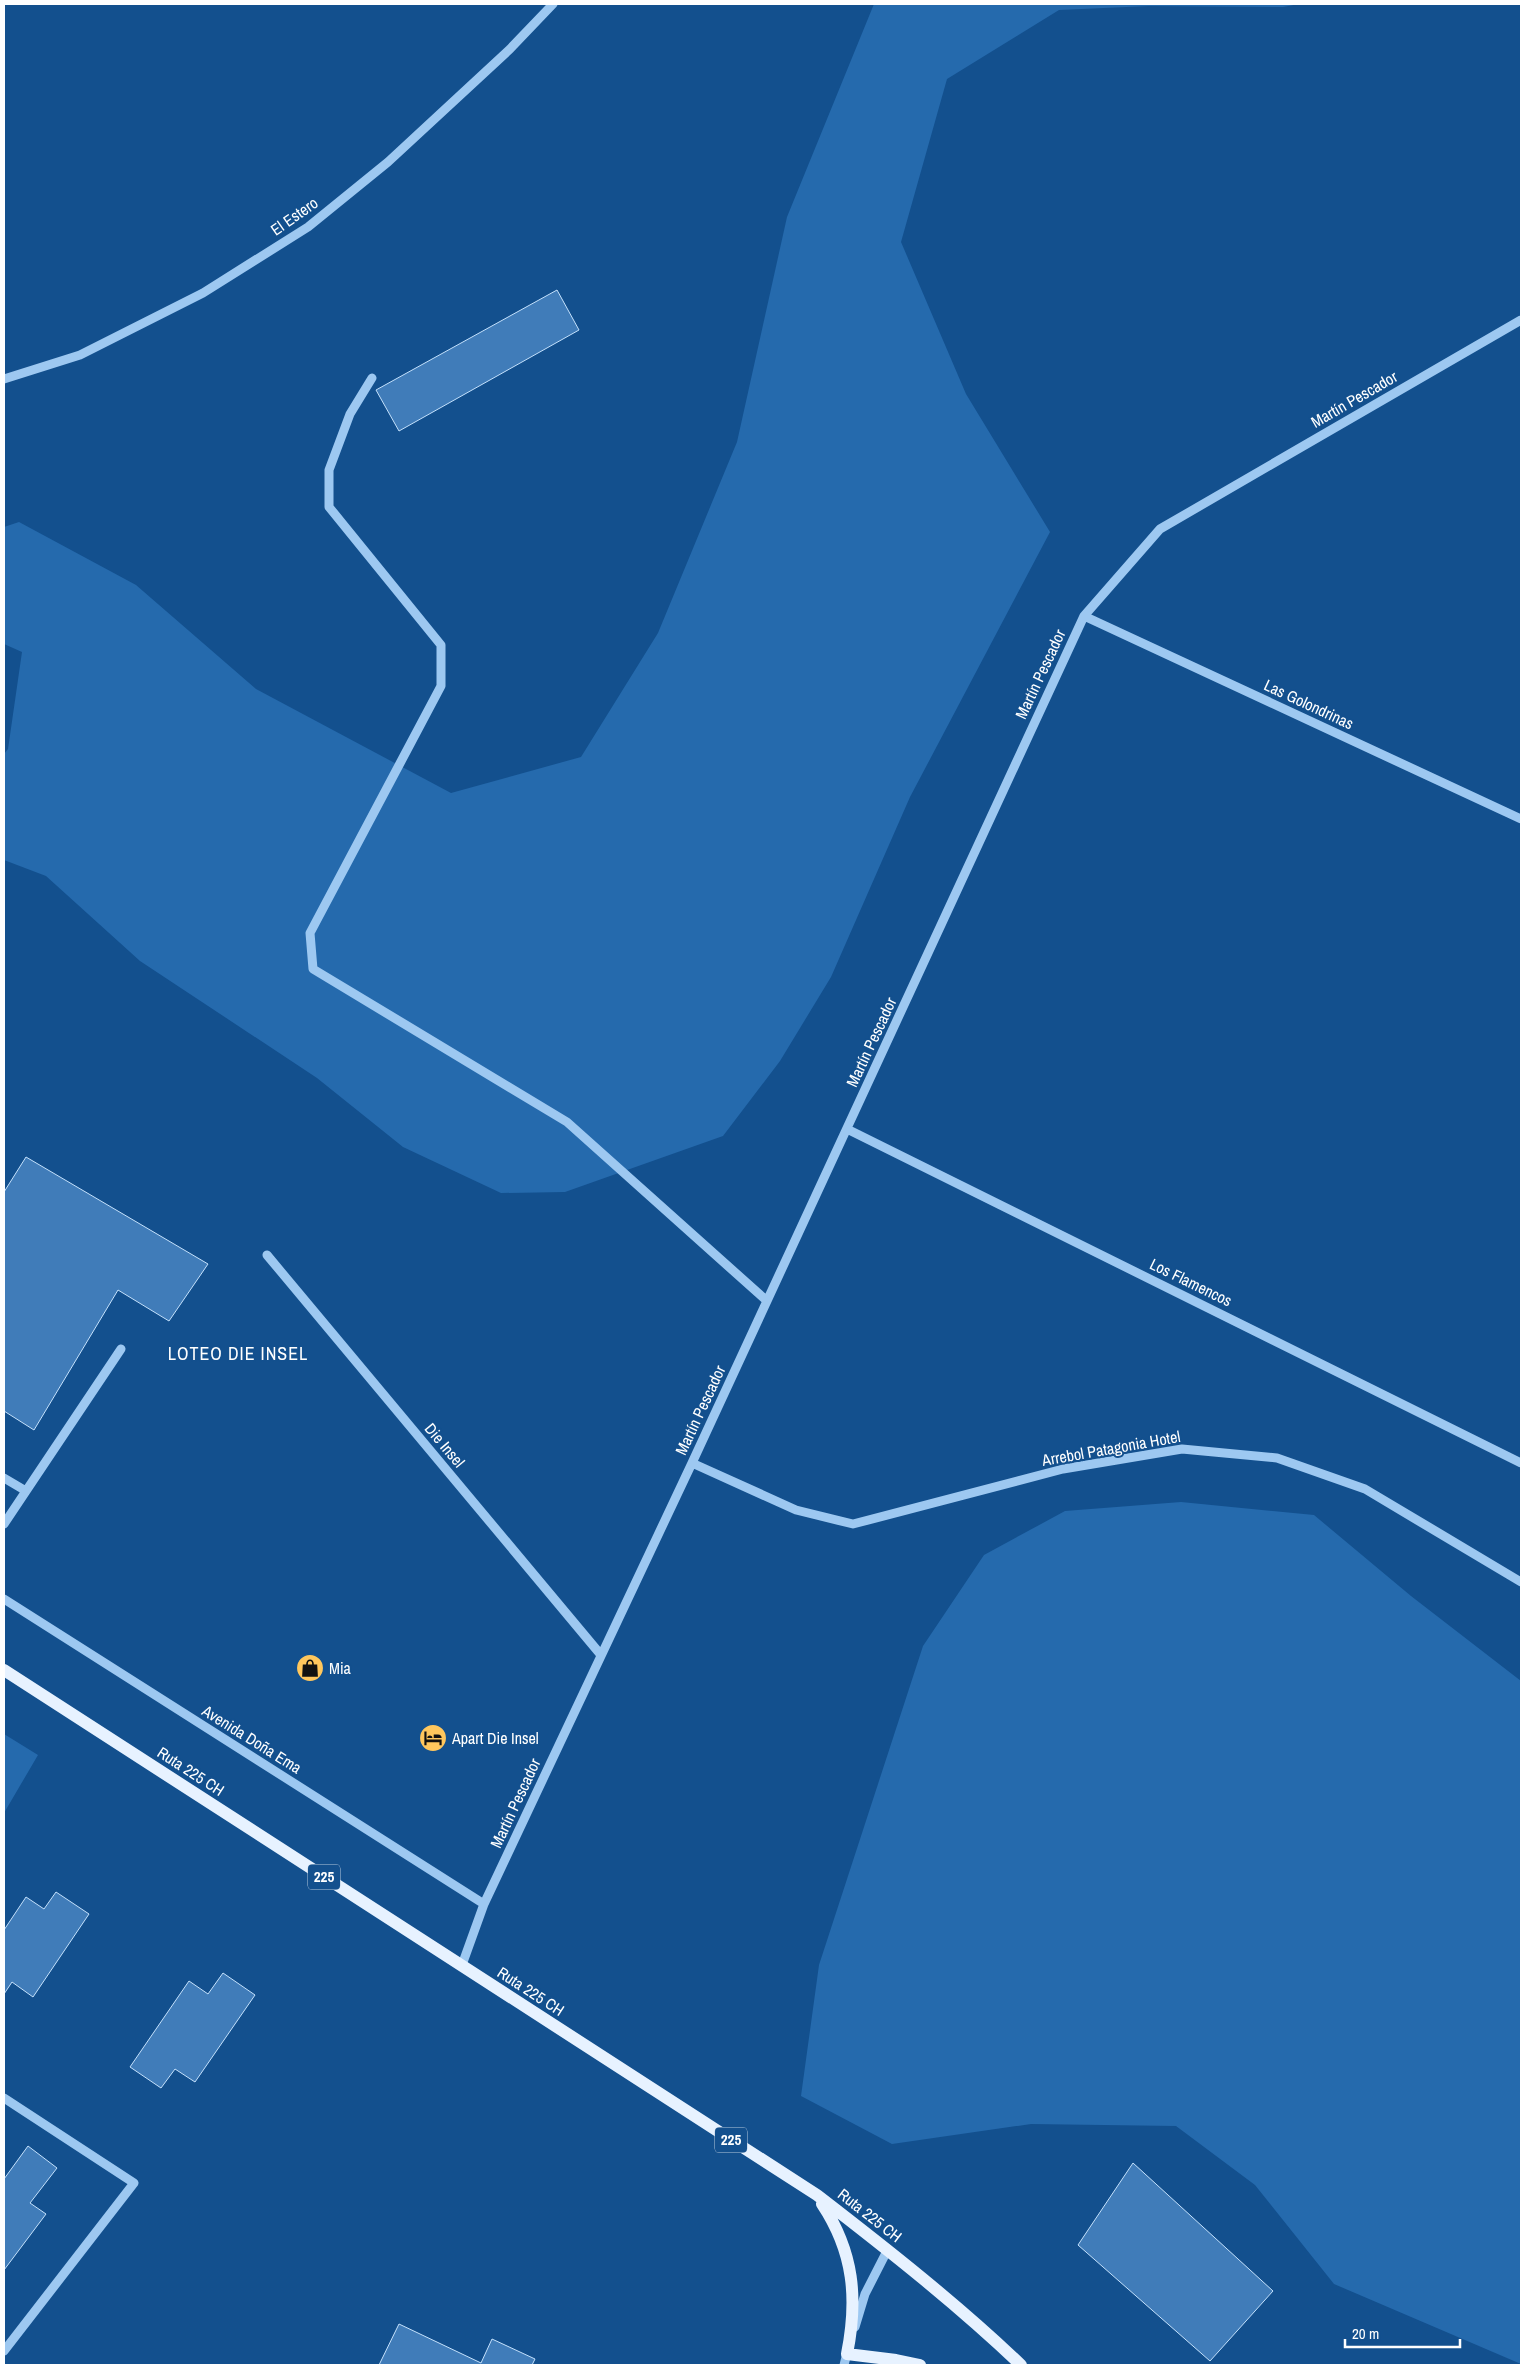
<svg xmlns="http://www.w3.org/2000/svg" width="1525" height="2369" viewBox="0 0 1525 2369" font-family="'Archivo Narrow',sans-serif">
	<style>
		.green { fill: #256aad }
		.building { fill: #407cb9; stroke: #c4e1fc }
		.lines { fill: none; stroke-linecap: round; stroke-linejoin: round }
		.minor { stroke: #9dc8f1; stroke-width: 9 }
		.major { stroke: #e7f2ff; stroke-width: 12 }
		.labels { text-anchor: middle; stroke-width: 4; stroke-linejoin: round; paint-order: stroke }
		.shield { fill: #13508e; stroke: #b8cadd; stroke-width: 1 }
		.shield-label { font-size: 15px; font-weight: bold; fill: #fff }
		.street-label { font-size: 16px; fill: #fff; stroke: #13508e }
		.poi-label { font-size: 16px; fill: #fff; stroke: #13508e; text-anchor: start }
		.neighbourhood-label { font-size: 18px; letter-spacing: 1px; fill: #fff; stroke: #13508e }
	</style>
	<rect width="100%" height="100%" fill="#13508e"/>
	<path class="green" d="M874 4H1299L1283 7 1149 6 1059 10 947 79 901 242 966 394 1050 532 910 797 831 977 780 1061 723 1136 565 1192 501 1193 403 1147 317 1078 140 961 46 876 4 860V754L8 749 22 652 4 644V527L19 522 136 585 256 689 451 793 581 757 658 633 737 442 787 217Z
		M1181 1502 1314 1515 1411 1596 1521 1681V2364L1334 2284 1255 2185 1176 2126 1031 2124 892 2144 801 2096 819 1965 923 1646 984 1555 1065 1511Z
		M4 1734 38 1755 4 1813Z"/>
	<path class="building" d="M557 290 579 330 399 431 376 390Z
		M26 1157 208 1264 169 1321 118 1290 34 1430 4 1411V1192Z
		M56 1892 89 1914 33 1997 12 1982 4 1994V1930L26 1897 44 1909Z
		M223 1973 255 1995 195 2082 175 2069 161 2088 130 2067 189 1981 208 1994Z
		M28 2146 57 2168 30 2203 46 2214 4 2270V2179Z
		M1133 2163 1273 2291 1210 2361 1078 2245Z
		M399 2324 481 2363 492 2339 535 2359 532 2365H379Z"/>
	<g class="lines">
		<path class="minor" d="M372 378 350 414 329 470V507L441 645V686L310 933 313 969 567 1122 767 1301
			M4 379 80 355 203 293 308 227 388 162 510 49 553 4
			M1084 616 1521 819
			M847 1129 1521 1463
			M267 1255 601 1655
			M692 1463 796 1510 853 1524 1063 1469 1182 1449 1277 1458 1365 1489 1521 1582
			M4 1478 26 1491
			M4 1524 121 1349
			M4 1599 484 1904
			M462 1965 484 1904 692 1463 1084 616 1160 529 1521 320
			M4 2098 134 2183 4 2351
			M855 2327 865 2294 888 2249
			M844 2365 848 2349"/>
		<path class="major" d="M4 1670 817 2195C887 2249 957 2304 1021 2365
			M822 2204C854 2252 858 2299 847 2354L896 2360 920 2365"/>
	</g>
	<defs>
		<g id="shop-disc" transform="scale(1.4375)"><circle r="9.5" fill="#ffc75d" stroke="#13508e"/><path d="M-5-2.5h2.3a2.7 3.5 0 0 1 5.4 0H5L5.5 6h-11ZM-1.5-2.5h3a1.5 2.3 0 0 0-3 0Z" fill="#111"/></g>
		<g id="hotel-disc" transform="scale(1.4375)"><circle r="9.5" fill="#ffc75d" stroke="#13508e"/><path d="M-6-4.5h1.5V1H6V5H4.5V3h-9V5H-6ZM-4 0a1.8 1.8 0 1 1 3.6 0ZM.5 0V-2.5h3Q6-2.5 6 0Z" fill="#111"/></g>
	</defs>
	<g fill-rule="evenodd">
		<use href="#shop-disc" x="310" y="1668"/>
		<use href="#hotel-disc" x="433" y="1738"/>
	</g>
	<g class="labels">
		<g class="shield">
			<rect x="308" y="1864.5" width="32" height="25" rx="4"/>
			<rect x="715" y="2127.5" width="32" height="25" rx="4"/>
		</g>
		<g class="shield-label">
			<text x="324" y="1882">225</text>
			<text x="731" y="2145">225</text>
		</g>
		<g class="street-label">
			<text transform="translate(294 216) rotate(-35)" y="6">El Estero</text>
			<text transform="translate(1354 399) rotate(-30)" y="6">Martín Pescador</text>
			<text transform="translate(1040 674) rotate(-65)" y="6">Martín Pescador</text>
			<text transform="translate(1309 704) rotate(25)" y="6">Las Golondrinas</text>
			<text transform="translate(871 1042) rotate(-65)" y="6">Martín Pescador</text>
			<text transform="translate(1191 1282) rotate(26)" y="6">Los Flamencos</text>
			<text transform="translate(700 1410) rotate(-65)" y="6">Martín Pescador</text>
			<text transform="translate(445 1445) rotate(50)" y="6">Die Insel</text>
			<text transform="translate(1111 1448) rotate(-10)" y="6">Arrebol Patagonia Hotel</text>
			<text transform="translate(252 1739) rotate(32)" y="6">Avenida Doña Ema</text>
			<text transform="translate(191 1771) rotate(33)" y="6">Ruta 225 CH</text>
			<text transform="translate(515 1803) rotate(-65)" y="6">Martín Pescador</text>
			<text transform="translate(531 1991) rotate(33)" y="6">Ruta 225 CH</text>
			<text transform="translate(870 2215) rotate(38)" y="6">Ruta 225 CH</text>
		</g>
		<g class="poi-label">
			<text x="329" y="1674">Mia</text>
			<text x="452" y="1744">Apart Die Insel</text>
		</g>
		<g class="neighbourhood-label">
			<text x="238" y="1360">LOTEO DIE INSEL</text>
		</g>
	</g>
	<rect width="1525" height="2369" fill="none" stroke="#ffffff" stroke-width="10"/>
	<path d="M1345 2339v8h115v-8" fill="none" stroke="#ffffff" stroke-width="2.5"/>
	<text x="1352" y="2339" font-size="15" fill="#ffffff" stroke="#13508e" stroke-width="4" paint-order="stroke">20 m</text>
</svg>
